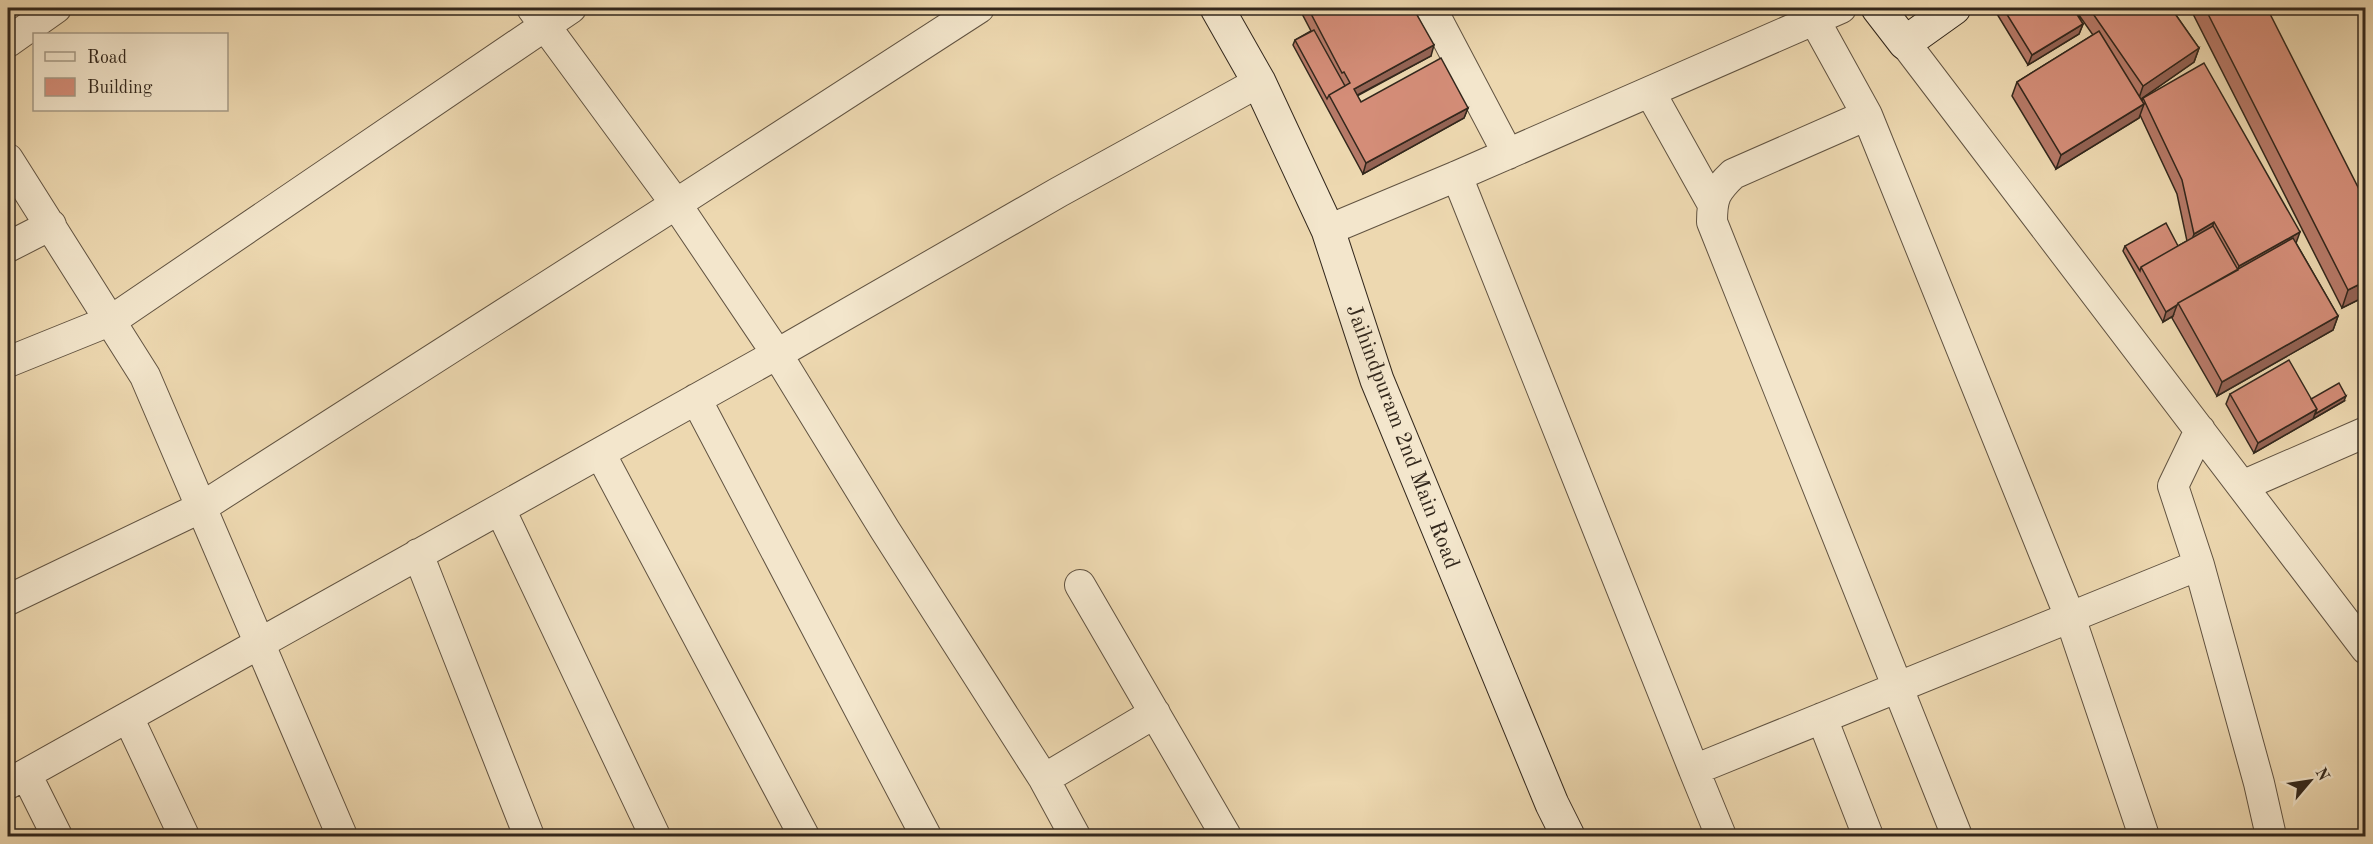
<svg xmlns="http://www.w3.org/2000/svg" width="2373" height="844" viewBox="0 0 2373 844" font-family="'Old Standard TT',serif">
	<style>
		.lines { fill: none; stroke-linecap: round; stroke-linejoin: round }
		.street-casing { stroke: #615341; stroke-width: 32 }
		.secondary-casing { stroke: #32271c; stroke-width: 35 }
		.street { stroke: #f3e6cc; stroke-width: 30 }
		.secondary { stroke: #f3e6cc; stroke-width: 33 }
		.wall { fill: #b67967; stroke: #32271c; stroke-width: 1.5 }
		.shaded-wall { fill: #946354; stroke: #32271c; stroke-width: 1.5 }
		.building { fill: #d48d78; stroke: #32271c; stroke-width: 1.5 }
		.labels { text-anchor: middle; stroke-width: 4.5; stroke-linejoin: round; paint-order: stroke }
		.street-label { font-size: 22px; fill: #32271c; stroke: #f3e6cc }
	</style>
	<rect width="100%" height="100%" fill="#edd8b0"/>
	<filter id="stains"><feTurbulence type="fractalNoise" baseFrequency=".00333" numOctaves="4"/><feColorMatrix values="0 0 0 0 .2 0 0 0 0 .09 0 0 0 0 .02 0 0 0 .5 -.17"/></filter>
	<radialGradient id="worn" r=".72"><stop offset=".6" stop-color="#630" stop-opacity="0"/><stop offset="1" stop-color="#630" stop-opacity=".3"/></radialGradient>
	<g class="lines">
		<g class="street-casing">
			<path id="street" d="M532 8 676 204 777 354 885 530 1044 779 1075 836
				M1431 8 1508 154
				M1814 19 1867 115 1733 174C1715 191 1712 198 1712 222L1957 836
				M8 42 56 8
				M1905 43 2366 649
				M1650 92 1712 203
				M1867 115 2070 617 2144 836
				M8 159 145 376 342 836
				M1457 176 1694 770 2199 565 2173 486 2200 430
				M1328 230 1457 176 1841 8
				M8 247 51 225
				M8 362 112 320 571 8
				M696 399 926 836
				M600 453 804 836
				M2242 486 2366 432
				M500 509 655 836
				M418 554 529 836
				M2199 565 2259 783 2271 836
				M1080 585 1226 836
				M8 600 202 507 676 204 979 8
				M128 717 184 836
				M1822 718 1868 836
				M1694 770 1721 836
				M26 774 57 836
				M1044 779 1155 713
				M8 784 777 354 1059 192 1259 82"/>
		</g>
		<g class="secondary-casing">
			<path id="secondary" d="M1217 8 1259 82 1328 230 1377 380 1552 804 1568 836
				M1878 8 1905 43 1954 8"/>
		</g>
		<use href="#street" class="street"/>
		<use href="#secondary" class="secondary"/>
	</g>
	<path class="wall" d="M1299 8H1413L1431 56 1357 96 1361 102 1468 108 1464 118 1363 174 1293 45 1295 40 1311 31Z
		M2000 8H2073L2083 24 2079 34 2028 65 1997 14Z
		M2074 8H2171L2199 48 2194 62 2141 99 2142 101 2143 98 2296 243 2338 316 2333 330 2217 396 2172 318 2173 316 2163 322 2123 251 2125 246H2178L2187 241 2177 194 2140 115 2139 118 2056 169 2012 96 2017 82 2093 35Z
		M2190 8H2267L2366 296 2342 308Z
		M2230 394 2311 399 2344 401 2254 453 2226 404Z"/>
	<path class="shaded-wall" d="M2083 24 2079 34 2028 65 2032 55Z
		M1434 45 1431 56 1350 99 1354 89Z
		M2199 48 2194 62 2138 101 2143 86Z
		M2144 104 2139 118 2056 169 2061 155Z
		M1468 108 1464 118 1363 174 1366 163Z
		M2214 222 2209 236 2189 248 2194 234Z
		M2300 232 2295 246 2234 280 2239 266Z
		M2366 281V296L2342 308 2348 290Z
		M2177 305 2173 316 2163 322 2166 312Z
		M2338 316 2333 330 2217 396 2222 382Z
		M2346 396 2344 401 2313 419 2315 414Z
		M2317 409 2313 419 2254 453 2258 443Z"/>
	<path class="building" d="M1308 8H1413L1434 45 1354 89 1361 102 1441 58 1468 108 1366 163 1329 95 1350 83 1344 72 1342 73Z
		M2003 8H2073L2083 24 2032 55Z
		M2089 8H2171L2199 48 2143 86Z
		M2205 8H2267L2366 203V281L2348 290Z
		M1314 30 1345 86 1329 95 1327 99 1295 40Z
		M2099 31 2144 104 2061 155 2017 82Z
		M2204 63 2300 232 2239 266 2214 222 2194 234 2182 180 2143 98Z
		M2166 223 2178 246 2141 267 2140 271 2125 246Z
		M2213 226 2238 270 2178 303 2177 305 2166 312 2141 267Z
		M2293 238 2338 316 2222 382 2178 303Z
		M2289 360 2317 409 2258 443 2230 394Z
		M2339 383 2346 396 2315 414 2317 409 2311 399Z"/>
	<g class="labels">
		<g class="street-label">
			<text transform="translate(1404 436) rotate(69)" y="8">Jaihindpuram 2nd Main Road</text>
		</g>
	</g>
	<rect width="2373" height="844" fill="none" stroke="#edd8b0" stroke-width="30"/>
	<rect x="9" y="9" width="2355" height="826" fill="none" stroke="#32271c" stroke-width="3"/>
	<rect x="15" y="15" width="2343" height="814" fill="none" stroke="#32271c" stroke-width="1.5"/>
	<rect x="33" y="33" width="195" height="78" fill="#f3e6cc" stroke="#a69a86" stroke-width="1.5"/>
	<rect x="45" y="52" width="30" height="9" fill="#f3e6cc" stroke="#a69a86" stroke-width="1.5"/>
	<text x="87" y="63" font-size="18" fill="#32271c">Road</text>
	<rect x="45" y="78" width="30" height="18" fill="#d48d78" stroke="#a69a86" stroke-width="1.5"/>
	<text x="87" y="93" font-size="18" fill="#32271c">Building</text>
	<g transform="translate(2310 781) rotate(61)" stroke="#f3e6cc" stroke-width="4.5" paint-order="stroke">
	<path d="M0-4.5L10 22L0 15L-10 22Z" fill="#32271c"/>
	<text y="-9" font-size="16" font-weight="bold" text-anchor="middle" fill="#32271c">N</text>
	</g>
	<rect width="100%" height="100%" filter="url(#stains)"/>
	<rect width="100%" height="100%" fill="url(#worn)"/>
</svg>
